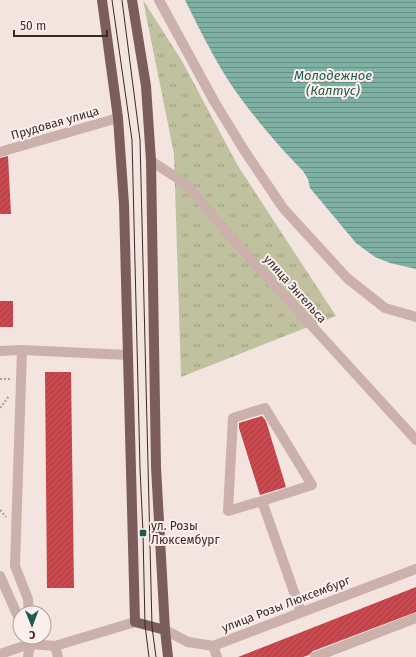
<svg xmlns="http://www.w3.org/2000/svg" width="416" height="657" viewBox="0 0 416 657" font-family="'Fira Sans',sans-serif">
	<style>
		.park { fill: url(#park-tufts) }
		.water { fill: url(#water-rules) }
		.building { fill: url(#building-hatch) }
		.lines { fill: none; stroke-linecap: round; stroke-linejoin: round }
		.path { stroke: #b79a95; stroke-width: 2; stroke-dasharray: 2 2; stroke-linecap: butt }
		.minor { stroke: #cbb0ab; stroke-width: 10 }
		.major { stroke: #7b5d5b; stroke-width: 10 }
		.tram { stroke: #392a2a; stroke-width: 1 }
		.poi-dot { fill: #1f5b4e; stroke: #faefec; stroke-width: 1.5 }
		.labels { text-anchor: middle; stroke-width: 4; stroke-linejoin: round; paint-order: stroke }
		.street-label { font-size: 12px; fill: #392a2a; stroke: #faefec }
		.poi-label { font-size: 12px; fill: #392a2a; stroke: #faefec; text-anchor: start }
		.water-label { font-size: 13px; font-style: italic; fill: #1f5b4e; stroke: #faefec }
	</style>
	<defs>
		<pattern id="park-tufts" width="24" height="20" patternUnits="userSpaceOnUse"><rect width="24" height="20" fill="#c0c29f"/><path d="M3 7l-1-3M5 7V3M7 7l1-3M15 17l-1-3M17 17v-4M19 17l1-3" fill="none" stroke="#9d9e82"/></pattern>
		<pattern id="water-rules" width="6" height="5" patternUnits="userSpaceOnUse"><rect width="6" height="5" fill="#7eb0a4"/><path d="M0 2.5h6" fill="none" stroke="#688f86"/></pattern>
		<pattern id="building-hatch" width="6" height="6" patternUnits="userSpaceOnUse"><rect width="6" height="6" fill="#c64a4f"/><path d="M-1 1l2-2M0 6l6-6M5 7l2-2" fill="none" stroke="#a23e42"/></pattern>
	</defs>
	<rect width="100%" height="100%" fill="#f3e4df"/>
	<path class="park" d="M143 0 182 61 238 166 336 316 181 377 174 154Z"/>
	<path class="water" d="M185 0H416V269L390 263 375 257 364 249 356 243 310 188 308 179 303 171C280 148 253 116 234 89 215 61 200 30 185 0Z"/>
	<path class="building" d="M8 156 11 214H0V158Z
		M0 301H13V327H0Z
		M45 372H71L74 588H47Z
		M262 416 266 421 286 487 260 495 239 428V423Z
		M416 587V612L313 651 309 655 303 657H238Z"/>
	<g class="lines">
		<path class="path" d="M0 379H10
			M0 408 9 396
			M0 510 6 517"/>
		<path class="minor" d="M159 0 214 101 244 150 283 208 347 278 385 308 416 317
			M0 152 118 118
			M151 161 185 183 236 243 416 440
			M0 351 22 350
			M262 501 312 485 265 408 233 418 228 511 262 501 301 612
			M0 576 20 621
			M29 613 28 599 15 566 22 350 128 355
			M165 630 188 642 213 646 416 569
			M213 646 217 657
			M0 654 30 644 55 646
			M28 657 30 644V637
			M58 657 55 646 135 622
			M315 657 416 618"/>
		<path class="major" d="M102 0 118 118 124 204 135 622 165 630
			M132 0 146 86 151 161 156 467 165 630 168 657"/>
		<path class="tram" d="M112 0 132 140 140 468 143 533 145 625 149 657
			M122 0 140 140 152 627 156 657"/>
	</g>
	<rect class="poi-dot" x="139" y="529" width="8" height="8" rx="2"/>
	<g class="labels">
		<g class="street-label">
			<text transform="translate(55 123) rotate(-16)" y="4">Прудовая улица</text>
			<text transform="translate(295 289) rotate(48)" y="4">улица Энгельса</text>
			<text transform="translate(286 604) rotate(-21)" y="4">улица Розы Люксембург</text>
		</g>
		<g class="poi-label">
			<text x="151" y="530">ул. Розы<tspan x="151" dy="14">Люксембург</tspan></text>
		</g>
		<g class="water-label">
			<text x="333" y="80">Молодежное<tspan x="333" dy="15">(Калтус)</tspan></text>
		</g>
	</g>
	<g transform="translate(32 625) rotate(179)"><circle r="19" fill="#faefec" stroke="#ada09e"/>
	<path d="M0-3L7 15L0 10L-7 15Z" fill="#1f5b4e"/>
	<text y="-6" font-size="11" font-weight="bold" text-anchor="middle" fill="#392a2a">С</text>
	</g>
	<path d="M14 30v6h93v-6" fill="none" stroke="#392a2a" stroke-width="2"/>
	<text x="20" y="30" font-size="12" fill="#392a2a" stroke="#faefec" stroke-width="3" paint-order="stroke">50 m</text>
</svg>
